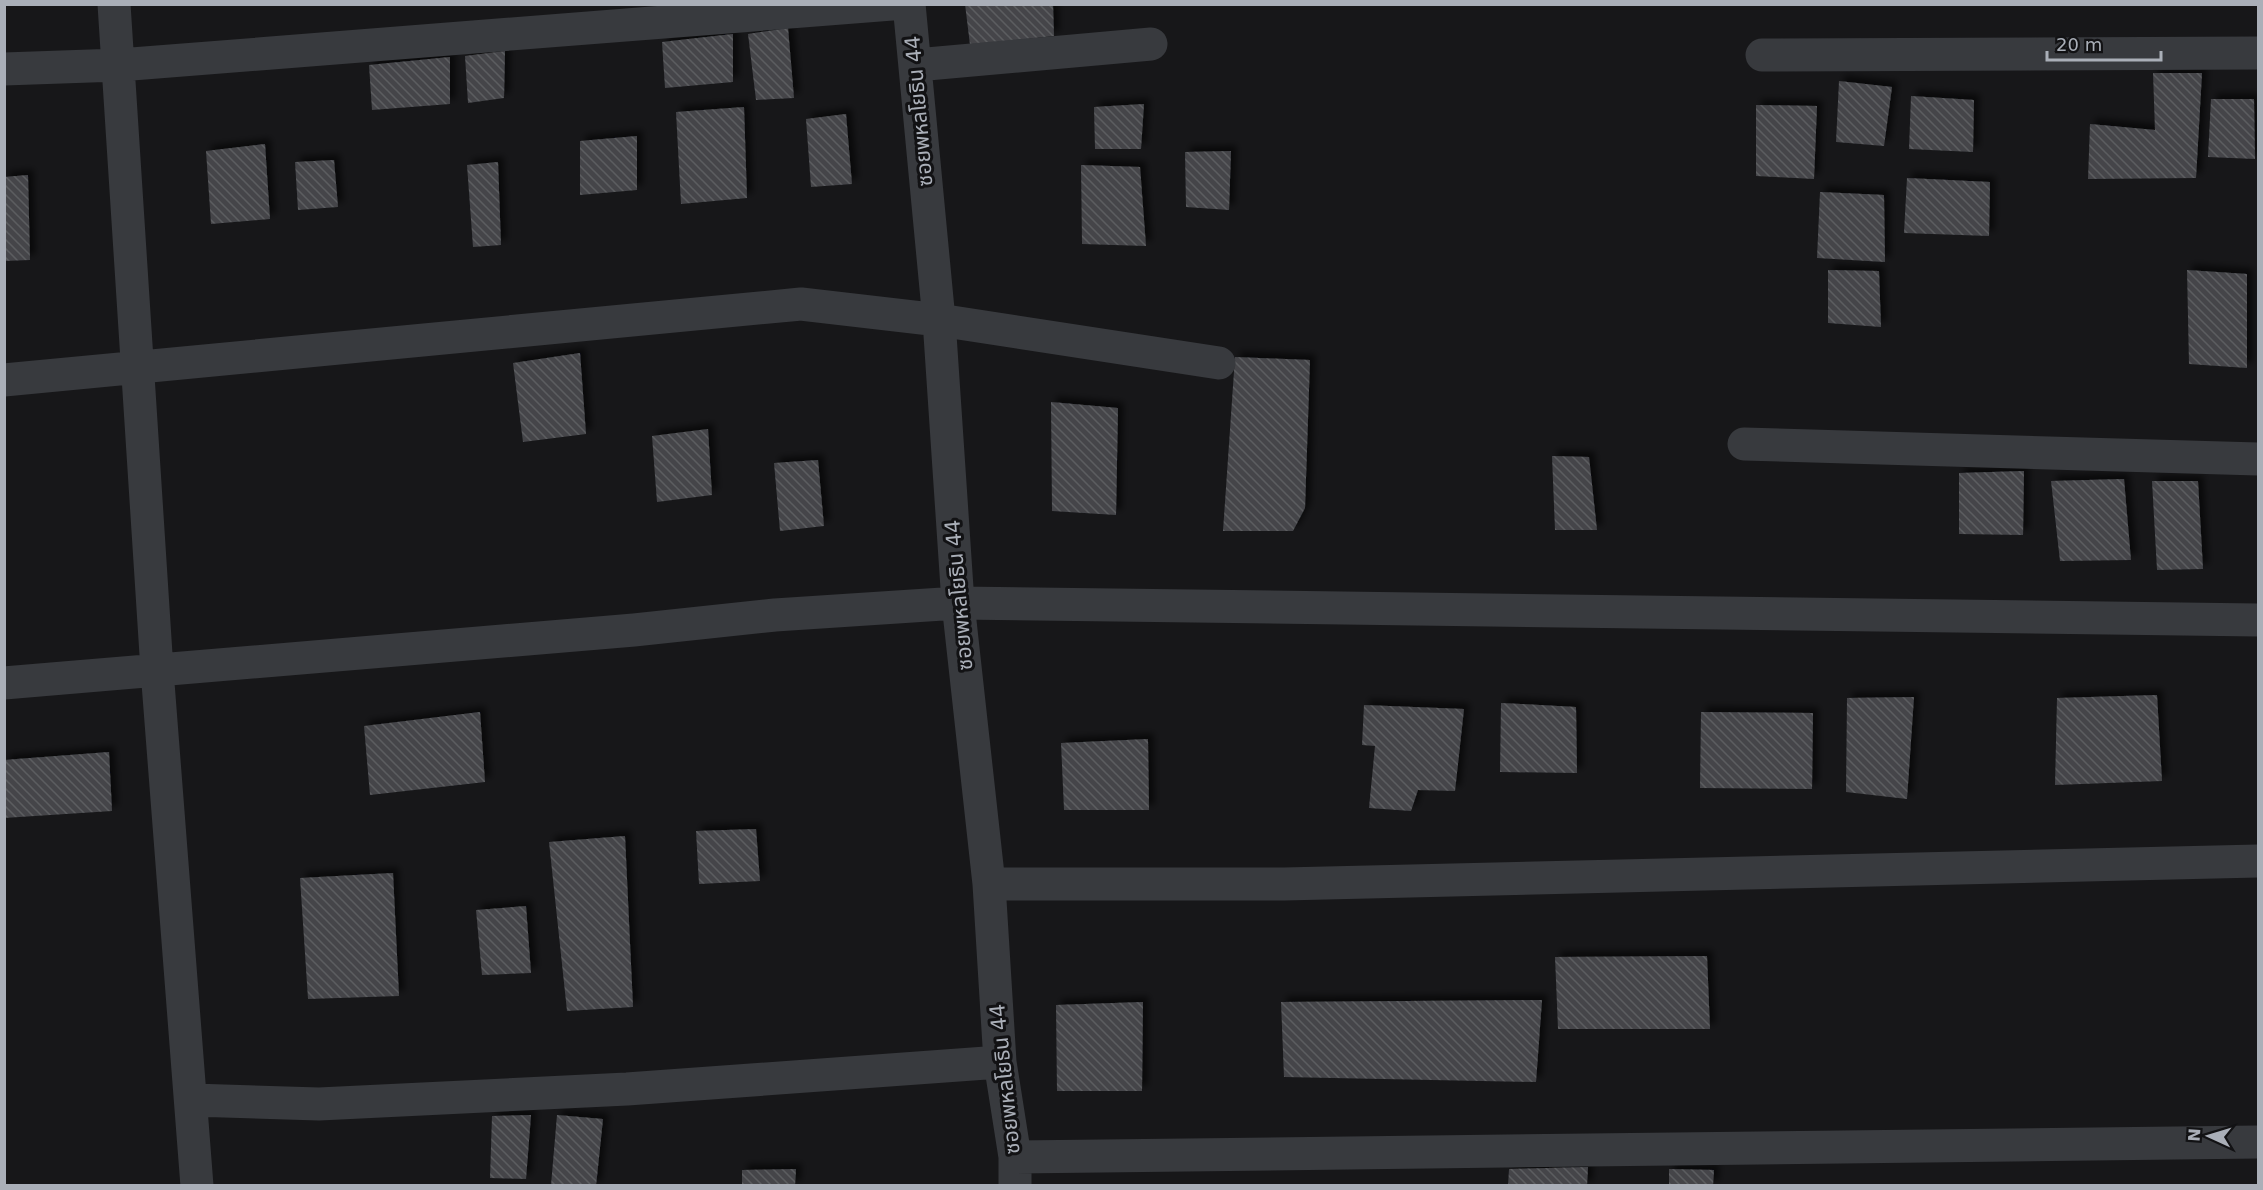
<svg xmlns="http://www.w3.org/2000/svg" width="2263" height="1190" viewBox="0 0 2263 1190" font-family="'DejaVu Sans','Noto Sans Thai',sans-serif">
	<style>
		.building { fill: url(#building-back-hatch); filter: url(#shadow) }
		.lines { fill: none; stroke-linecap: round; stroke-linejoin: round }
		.minor { stroke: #383a3e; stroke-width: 33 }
		.labels { text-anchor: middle; stroke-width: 6; stroke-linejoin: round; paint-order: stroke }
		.street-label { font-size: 21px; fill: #aaafb8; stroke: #121214 }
	</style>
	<defs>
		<pattern id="building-back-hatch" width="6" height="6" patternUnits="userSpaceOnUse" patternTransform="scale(1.5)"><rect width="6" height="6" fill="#444549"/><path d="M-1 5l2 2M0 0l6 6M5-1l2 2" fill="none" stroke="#5c5d61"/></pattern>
		<filter id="shadow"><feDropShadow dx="5.5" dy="-5.5" stdDeviation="3" flood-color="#0009"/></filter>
	</defs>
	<rect width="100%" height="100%" fill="#171719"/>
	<path class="building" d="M965 4H1053L1054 36 970 45Z
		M788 28 794 98 756 100 748 34Z
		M733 34V82L665 88 662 42Z
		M505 51 504 98 468 103 465 56Z
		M450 57V104L372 110 369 65Z
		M2153 73H2202L2196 178 2088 179 2090 124 2155 130Z
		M1839 81 1892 87 1884 146 1836 142Z
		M1911 96 1974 100 1973 152 1909 149Z
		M2211 99H2254L2255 159 2208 157Z
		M1144 104 1141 149H1095L1094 107Z
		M1756 105 1817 106 1814 179 1756 176Z
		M744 107 747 198 681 204 676 112Z
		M846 114 852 184 811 187 806 119Z
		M637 136V190L580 195V141Z
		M265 144 270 219 211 224 206 151Z
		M1231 151 1229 210 1186 207 1185 152Z
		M334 160 338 207 298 210 295 162Z
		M498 162 501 245 473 247 467 165Z
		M1081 165 1140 167 1146 246 1082 244Z
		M28 175 30 260 4 261V177Z
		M1907 178 1990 182 1989 236 1904 233Z
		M1820 192 1884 195 1885 262 1817 258Z
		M1828 270 1879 271 1881 327 1828 323Z
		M2187 270 2247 274V368L2189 364Z
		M580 353 586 434 523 442 513 363Z
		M1235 357 1310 360 1305 508 1293 531H1223Z
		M1051 402 1118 408 1116 515 1052 511Z
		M708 429 712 495 657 502 652 436Z
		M1552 456 1589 457 1597 530H1555Z
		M818 460 824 526 780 531 774 463Z
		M2024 471 2023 535 1959 534V473Z
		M2124 479 2131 560 2060 561 2051 481Z
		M2152 481H2198L2203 569 2157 570Z
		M2157 695 2162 781 2055 785 2057 698Z
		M1914 697 1907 799 1846 792 1847 698Z
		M1501 703 1576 707 1577 773 1500 772Z
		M1364 705 1464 709 1455 791 1418 790 1411 811 1369 808 1375 746 1362 745Z
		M480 712 485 782 370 795 364 726Z
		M1701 712 1813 713 1812 789 1700 788Z
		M1148 739 1149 810H1064L1061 743Z
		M109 752 112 811 4 818V760Z
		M756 829 760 881 699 884 696 831Z
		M625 836 633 1007 567 1011 549 842Z
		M393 873 399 996 308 999 300 878Z
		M526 906 531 973 482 975 476 910Z
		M1707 956 1710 1029H1558L1555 957Z
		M1542 1000 1536 1082 1284 1077 1281 1002Z
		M1143 1002 1142 1091H1057L1056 1005Z
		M531 1115 526 1179 490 1178 492 1116Z
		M557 1115 603 1119 596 1186 551 1185Z
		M1588 1167 1587 1186H1508L1509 1169Z
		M796 1169 795 1186H742V1170Z
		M1669 1169 1714 1170 1713 1186H1669Z"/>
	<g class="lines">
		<path class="minor" d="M114 4 157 670 197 1186
			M909 4 939 320 958 603 989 884 1000 1062 1015 1157V1186
			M1762 55 2258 53
			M916 65 1151 44
			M4 69 119 65 892 4
			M4 380 801 304 939 320 1219 363
			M1744 444 2258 459
			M4 683 634 630 775 615 958 603 2258 620
			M989 884H1284L2258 861
			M192 1100 319 1104 627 1089 1000 1062
			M1015 1157 2258 1142"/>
	</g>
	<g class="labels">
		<g class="street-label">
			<text transform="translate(919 111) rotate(-95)" y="7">ซอยพหลโยธิน 44</text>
			<text transform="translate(959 595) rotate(-95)" y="7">ซอยพหลโยธิน 44</text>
			<text transform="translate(1005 1079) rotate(-96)" y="7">ซอยพหลโยธิน 44</text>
		</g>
	</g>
	<rect width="2263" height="1190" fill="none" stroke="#aaafb8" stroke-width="12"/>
	<g transform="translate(2209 1136) rotate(274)" stroke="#121214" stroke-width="4.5" paint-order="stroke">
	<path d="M0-4.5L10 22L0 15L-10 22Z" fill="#aaafb8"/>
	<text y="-9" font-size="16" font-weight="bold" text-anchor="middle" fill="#aaafb8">N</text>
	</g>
	<path d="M2047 51v9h114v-9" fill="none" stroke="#aaafb8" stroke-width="3"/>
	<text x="2056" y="51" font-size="18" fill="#aaafb8" stroke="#121214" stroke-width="4.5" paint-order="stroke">20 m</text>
</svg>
